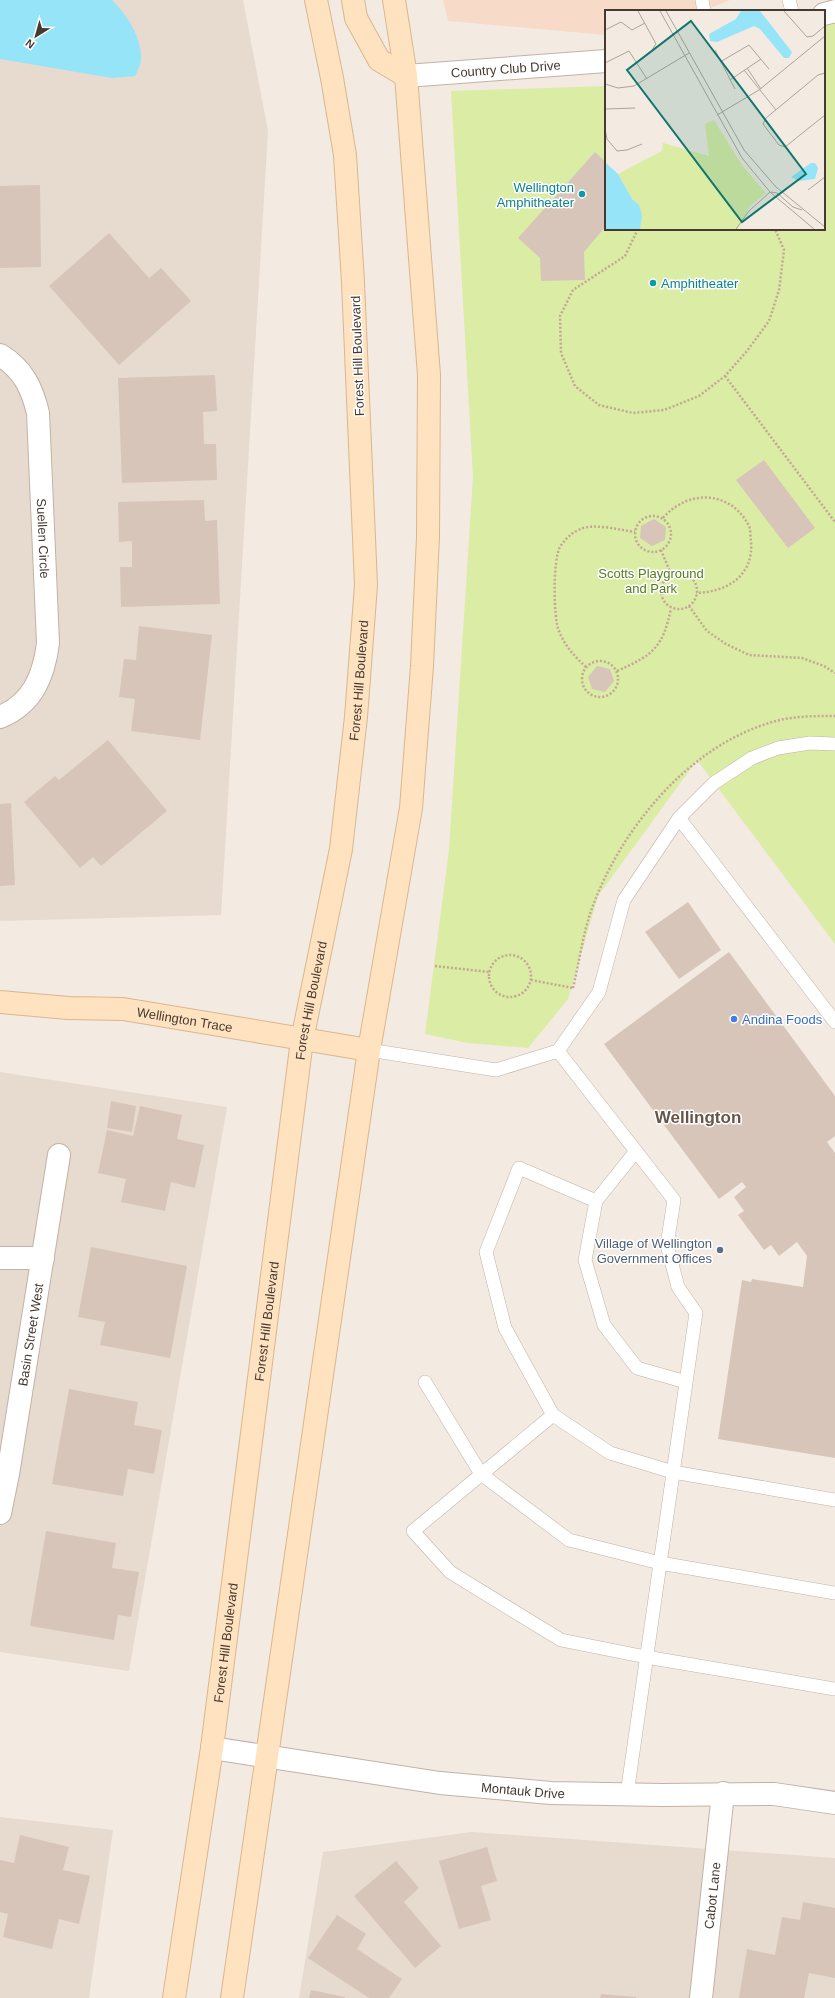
<svg xmlns="http://www.w3.org/2000/svg" width="835" height="1998" viewBox="0 0 835 1998" font-family="Helvetica,sans-serif">
	<style>
		.residential { fill: #e7dacf }
		.commercial { fill: #f8dac9 }
		.green { fill: #dbeca5 }
		.water { fill: #96e4f7 }
		.building { fill: #d8c5b9 }
		.lines { fill: none; stroke-linecap: round; stroke-linejoin: round }
		.lane-casing { stroke: #c2b2a6; stroke-width: 14 }
		.street-casing { stroke: #c2b2a6; stroke-width: 24 }
		.secondary-casing { stroke: #dab68e; stroke-width: 24 }
		.path { stroke: #c2a893; stroke-width: 2.5; stroke-dasharray: 2 2; stroke-linecap: butt }
		.lane { stroke: #fff; stroke-width: 13 }
		.street { stroke: #fff; stroke-width: 22 }
		.secondary { stroke: #ffe2bf; stroke-width: 22 }
		.culture-dot { fill: #0f9aa8; stroke: #fff; stroke-width: 1.5 }
		.shop-dot { fill: #3f7fe0; stroke: #fff; stroke-width: 1.5 }
		.service-dot { fill: #5c6f8a; stroke: #fff; stroke-width: 1.5 }
		.labels { text-anchor: middle; stroke-width: 3; stroke-linejoin: round; paint-order: stroke }
		.street-label { font-size: 13px; fill: #453932; stroke: #fff }
		.culture-label { font-size: 13px; fill: #0d838f; stroke: #fff; text-anchor: end }
		.park-label { font-size: 13px; fill: #567b20; stroke: #fff }
		.shop-label { font-size: 13px; fill: #366cbe; stroke: #fff; text-anchor: start }
		.service-label { font-size: 13px; fill: #4e5e75; stroke: #fff; text-anchor: end }
		.district-label { font-size: 17px; font-weight: bold; fill: #685448; stroke: #fff }
		.inset-road { fill: none; stroke: #ada39b; stroke-width: 1 }
		.view { fill: #0f766e; fill-opacity: 0.15; stroke: #0f766e; stroke-width: 2 }
		.inset-edge { fill: none; stroke: #453932; stroke-width: 2 }
	</style>
	<rect width="100%" height="100%" fill="#f3eae1"/>
	<path class="residential" d="M0 0H243L268 131 221 915 0 921Z
		M0 1072 227 1107 129 1671 0 1652Z
		M0 1817 113 1830 89 1998H0Z
		M472 1832 835 1858V1998H299L323 1852Z"/>
	<path class="commercial" d="M443 0H730L703 11H606V35L448 21Z"/>
	<path class="green" d="M835 4V944L697 760 598 896 568 999 528 1048 468 1043 425 1034 449 850 473 477 451 91 606 86V229H824V11Z"/>
	<path class="water" d="M0 0H112C128 16 142 38 141 61 140 66 137 72 135 76L112 78 0 59Z"/>
	<path class="building" d="M595 152 606 162V226L584 252 585 280 541 281 540 258 518 238Z
		M40 185 41 267 0 268V186Z
		M109 233 149 278 161 268 191 301 119 365 49 286Z
		M215 375 217 411 203 412 204 444H216L217 480 122 483 118 378Z
		M764 460 815 528 788 548 736 480Z
		M204 500 205 521 217 520 220 604 121 607 120 567H132V541L119 542 118 502Z
		M654 519 666 527 665 540 652 546 640 538 641 526Z
		M139 626 212 635 200 740 131 731 135 699 119 697 124 659 136 660Z
		M597 666 610 669 614 681 605 692 592 689 588 677Z
		M108 740 167 811 101 866 93 857 80 868 24 802 55 776 59 780Z
		M11 803 15 885 0 886V804Z
		M688 902 721 950 679 979 645 932Z
		M729 952 835 1096V1136L827 1142 835 1153V1458L718 1439 742 1280 751 1282 752 1279 803 1287 807 1256 797 1242 779 1256 771 1245 764 1250 738 1215 744 1211 734 1197 746 1187 742 1182 719 1199 604 1044Z
		M111 1101 136 1106 132 1132 107 1128Z
		M140 1106 182 1115 177 1139 204 1145 195 1188 171 1182 165 1211 121 1202 126 1179 98 1173 107 1130 133 1136Z
		M91 1247 187 1266 170 1358 100 1345 105 1322 78 1317Z
		M69 1389 138 1402 134 1425 162 1430 154 1474 128 1469 123 1496 52 1484Z
		M46 1531 116 1543 112 1568 139 1572 131 1617 118 1615 114 1640 30 1626Z
		M20 1835 69 1847 63 1870 90 1876 79 1924 59 1919 52 1949 3 1937 8 1914 0 1912V1860L14 1863Z
		M487 1847 497 1881 481 1886 491 1920 459 1929 439 1861Z
		M396 1861 419 1888 404 1902 441 1946 415 1968 354 1896Z
		M803 1902 835 1908V1978L809 1973 804 1998H739L747 1949 775 1955 782 1917 800 1920Z
		M337 1915 366 1934 357 1949 402 1979 389 1998H369L308 1958Z
		M311 1990 345 1997V1998H309Z
		M601 1994 636 1997V1998H600Z"/>
	<g class="lines">
		<g class="lane-casing">
			<path id="lane" d="M702 0 704 11
				M789 0 792 11
				M679 818 835 1022
				M369 1050 496 1070 558 1051 599 992 624 900 679 818 714 783 752 758 778 748 810 743 835 744
				M558 1051 674 1200 667 1245 678 1287 696 1313 627 1794
				M636 1151 596 1201 585 1260 604 1325 637 1368 686 1382
				M596 1201 519 1168 486 1252 505 1328 553 1415 610 1453 673 1472 835 1500
				M425 1382 481 1474 569 1540 660 1563 835 1593
				M553 1415 413 1531 450 1572 561 1640 646 1657 835 1689"/>
		</g>
		<g class="street-casing">
			<g id="street">
				<path d="M824 14 835 11"/>
				<path id="s1" d="M406 76 606 61"/>
				<path id="s2" d="M0 355C23 369 32 388 38 413L48 643C44 675 33 704 0 717"/>
				<path d="M0 1258H43"/>
				<path id="s3" d="M0 1513 8 1474 59 1155"/>
				<path id="s4" d="M212 1748 440 1783 551 1793 662 1795 774 1794 835 1803"/>
				<path id="s5" d="M701 1998 723 1793"/>
			</g>
		</g>
		<g class="secondary-casing">
			<g id="secondary">
				<path d="M353 0 356 18 379 60 406 76"/>
				<path id="s6" d="M0 1002 68 1008 123 1009 369 1050"/>
				<path id="s7" d="M174 1998 212 1748 302 1040 341 849 356 717 366 585 353 282 345 155 332 78 316 0"/>
				<path d="M232 1998 369 1050 411 808 422 666 428 537 429 375 406 76 394 0"/>
			</g>
		</g>
		<path class="path" d="M638 229 625 256 573 290 560 316 561 353 575 386 599 405 633 413 664 410 699 396 725 376 747 351 769 321 779 290 784 250 775 229
			M725 376 835 522
			M635 534a18 18 0 1 1 36 0a18 18 0 1 1-36 0Z
			M663 518C688 489 731 490 749 526 751 530 750 537 751 541 754 576 727 592 696 593
			M661 550 671 574
			M661 591a18 18 0 1 1 36 0a18 18 0 1 1-36 0Z
			M689 606 707 631 726 644 749 655 802 658 824 666 835 673
			M582 679a18 18 0 1 1 36 0a18 18 0 1 1-36 0Z
			M586 667C574 656 565 646 559 631 553 618 553 559 560 547 565 539 572 532 581 529 593 523 621 530 635 532
			M617 671C653 655 663 648 671 608
			M489 976a21 21 0 1 1 42 0a21 21 0 1 1-42 0Z
			M435 966 489 972
			M531 980 573 988
			M573 988C579 963 583 934 591 911 619 832 685 750 766 724 788 716 812 716 835 716"/>
		<use href="#lane" class="lane"/>
		<use href="#street" class="street"/>
		<use href="#secondary" class="secondary"/>
	</g>
	<g class="culture-dot">
		<circle cx="582" cy="194" r="4"/>
		<circle cx="653" cy="283" r="4"/>
	</g>
	<circle class="shop-dot" cx="734" cy="1019" r="4"/>
	<circle class="service-dot" cx="720" cy="1250" r="4"/>
	<g class="labels">
		<g class="street-label">
			<text dy="5" stroke="none"><textPath href="#s1" startOffset="100">Country Club Drive</textPath></text>
			<text transform="translate(357 356) rotate(-92)" y="5">Forest Hill Boulevard</text>
			<text dy="5" stroke="none"><textPath href="#s2" startOffset="197">Suellen Circle</textPath></text>
			<text dy="5" stroke="none"><textPath href="#s7" startOffset="1331">Forest Hill Boulevard</textPath></text>
			<text dy="5" stroke="none"><textPath href="#s7" startOffset="1007">Forest Hill Boulevard</textPath></text>
			<text dy="5" stroke="none"><textPath href="#s6" startOffset="186">Wellington Trace</textPath></text>
			<text dy="5" stroke="none"><textPath href="#s7" startOffset="683">Forest Hill Boulevard</textPath></text>
			<text dy="5" stroke="none"><textPath href="#s3" startOffset="181">Basin Street West</textPath></text>
			<text dy="5" stroke="none"><textPath href="#s7" startOffset="359">Forest Hill Boulevard</textPath></text>
			<text dy="5" stroke="none"><textPath href="#s4" startOffset="314">Montauk Drive</textPath></text>
			<text dy="5" stroke="none"><textPath href="#s5" startOffset="103">Cabot Lane</textPath></text>
		</g>
		<g class="culture-label">
			<text x="574" y="192">Wellington<tspan x="574" dy="15">Amphitheater</tspan></text>
			<text x="661" y="288" text-anchor="start">Amphitheater</text>
		</g>
		<g class="park-label">
			<text x="651" y="578">Scotts Playground<tspan x="651" dy="15">and Park</tspan></text>
		</g>
		<g class="shop-label">
			<text x="742" y="1024">Andina Foods</text>
		</g>
		<g class="service-label">
			<text x="712" y="1248">Village of Wellington<tspan x="712" dy="15">Government Offices</tspan></text>
		</g>
		<g class="district-label">
			<text x="698" y="1123">Wellington</text>
		</g>
	</g>
	<g transform="translate(605 10)">
		<rect width="220" height="220" fill="#f3eae1"/>
		<path d="M109 110 137 155 161 183 145 196 133 219H34V195L27 189 13 164 57 141 58 133 104 146 100 114Z" fill="#dbeca5"/>
		<path d="M136 1H155L187 42 184 48H179L155 19 149 16 112 32 105 31 104 24 131 9ZM0 152 13 164 27 189 34 195 37 205 35 219H0ZM206 153H210L213 158 210 169 194 171 186 167Z" fill="#96e4f7"/>
		<path class="inset-road" d="M33 1 51 34 47 40M55 1 137 148 165 182 209 219M61 1 139 140 171 177 220 217M179 1 202 27 208 26 220 16M0 20 16 12 27 20 40 13M110 40 130 79M115 52 144 35 164 59M0 53 24 41 42 69M142 58 156 79M139 60 171 100M220 63 213 65 161 108 158 114 174 135 180 137 220 105M125 70 156 49M0 74 13 78 29 76 84 43M0 99 30 98M112 105 154 80 220 26M0 119 2 129 12 141 22 140 37 134M203 180 220 167M166 182 172 183 188 197 197 200M131 219 144 201 165 182"/>
		<path class="view" d="M86 11 201 164 137 212 22 60Z"/>
		<rect width="220" height="220" class="inset-edge"/>
	</g>
	<g transform="translate(36 36) rotate(217)" stroke="#ffffff" stroke-width="3" paint-order="stroke">
	<path d="M0-3L7 15L0 10L-7 15Z" fill="#453932"/>
	<text y="-6" font-size="11" font-weight="bold" text-anchor="middle" fill="#453932">N</text>
	</g>
</svg>
